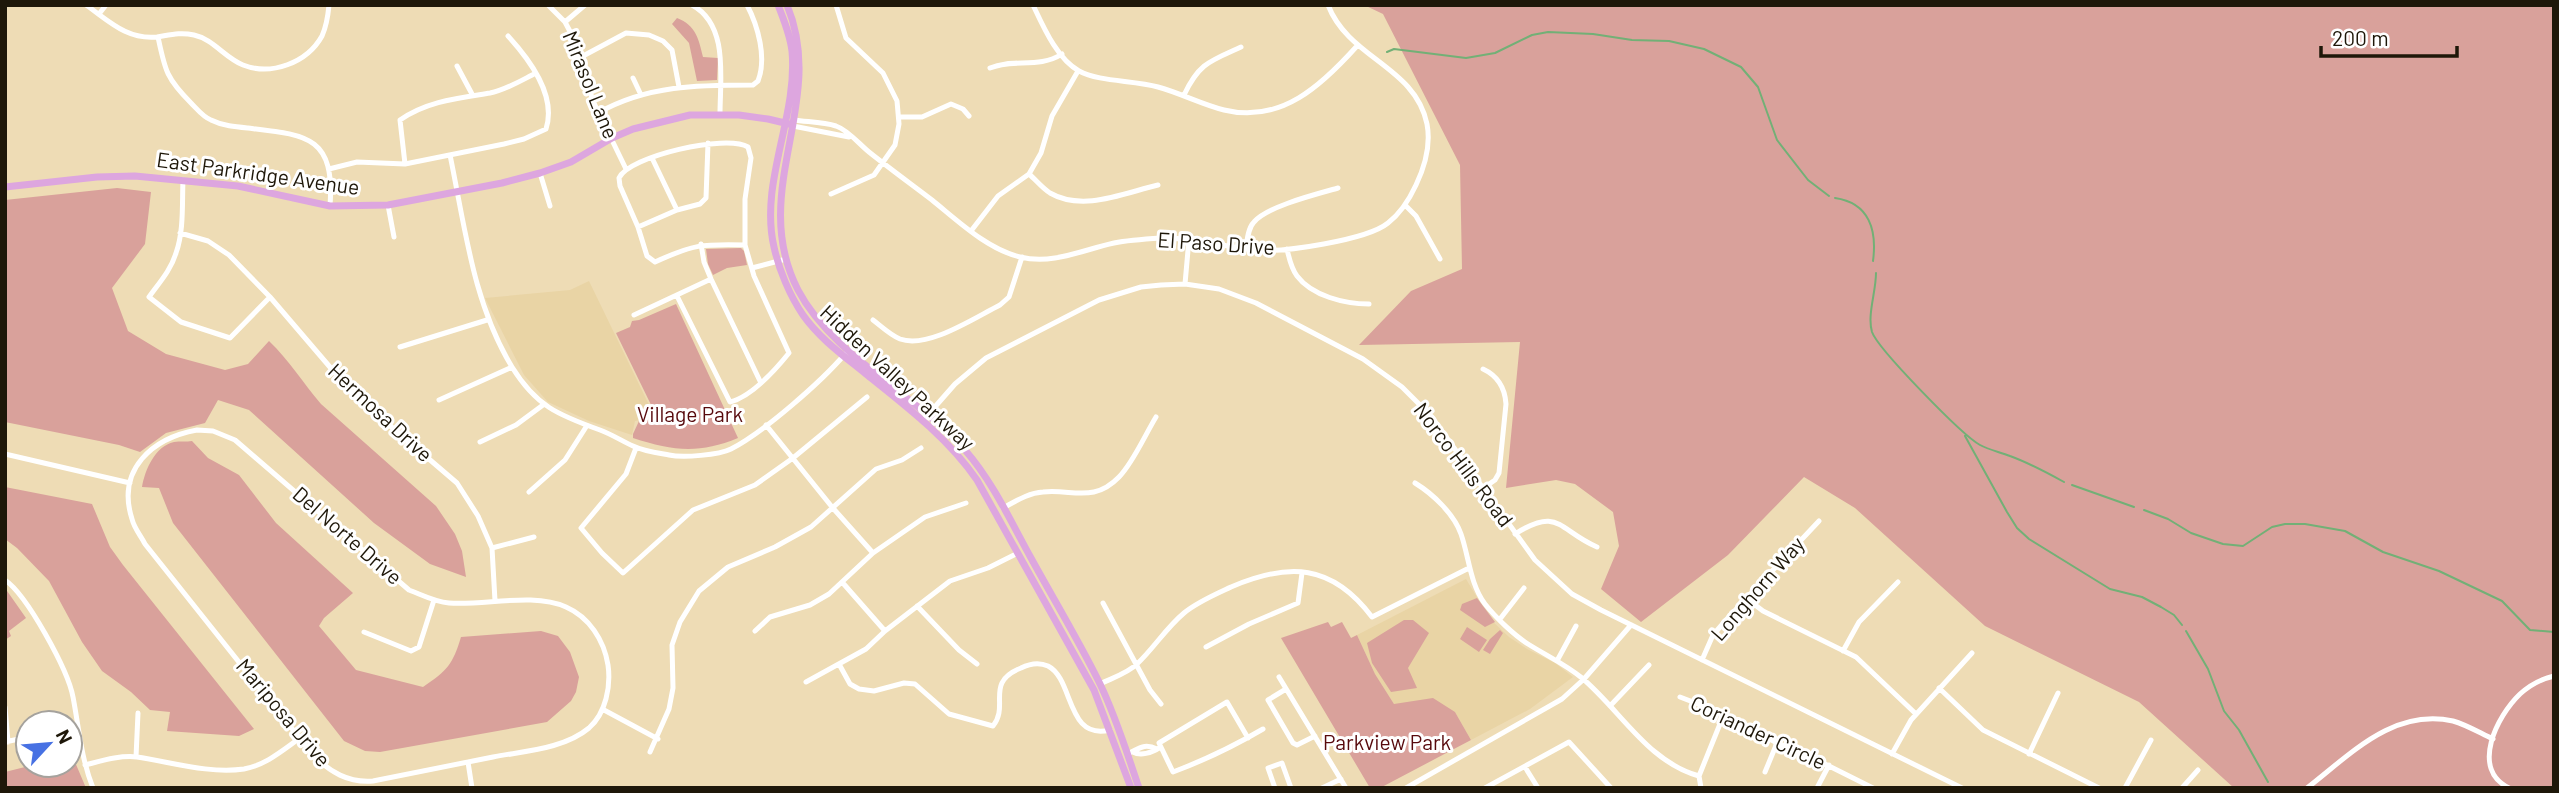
<svg xmlns="http://www.w3.org/2000/svg" width="2559" height="793" viewBox="0 0 2559 793" font-family="Barlow,sans-serif">
	<style>
		.built { fill: #e9d4a5 }
		.green { fill: #d9a19b }
		.lines { fill: none; stroke-linecap: round; stroke-linejoin: round }
		.stream { stroke: #72b076; stroke-width: 2 }
		.minor { stroke: #fff; stroke-width: 5 }
		.major { stroke: #dda6df; stroke-width: 7 }
		.labels { text-anchor: middle; stroke-width: 6; stroke-linejoin: round; paint-order: stroke }
		.street-label { font-size: 21px; fill: #1e1709; stroke: #fff }
		.park-label { font-size: 21px; fill: #57090c; stroke: #fff }
	</style>
	<rect width="100%" height="100%" fill="#eedcb5"/>
	<path class="built" d="M589 281 652 411 653 418 635 421 632 435 589 421 548 402 524 375 485 298 570 290Z
		M1466 579 1490 619 1509 637 1527 649 1555 663 1573 677 1530 709 1471 740 1455 712 1394 704 1375 674 1357 635Z"/>
	<path class="green" d="M1364 5H2554V788H2234L2139 702 1985 626 1855 508 1804 477 1728 555 1641 622 1601 589 1619 546 1613 512 1575 484 1556 480 1506 488 1520 342 1359 345 1411 291 1462 269 1460 165 1383 14Z
		M677 18C696 25 699 40 703 57L718 58 717 80 697 81 689 43 672 24Z
		M117 188 151 192 145 244 112 288 128 331 166 354 225 370 248 364 269 341C289 360 303 383 321 404L436 506 455 534 462 551 466 577 430 564 374 523 249 410 218 400 205 423 166 433 140 452 119 445 5 422V200Z
		M741 248 744 251 747 265 727 268 713 275 708 264 706 249Z
		M676 304 738 438C699 454 673 451 633 438V434L639 421 653 419 655 413 616 333 630 327 632 321 639 320Z
		M192 441 208 458 239 475 276 523 353 593 324 618 319 626 356 670 423 687C447 671 453 664 461 637L541 631 558 636 570 652 579 677 576 692 571 701 547 722 380 752 365 751 344 741 173 523 159 488 142 487C145 470 155 446 174 442 180 441 187 442 192 441Z
		M5 487 92 504 110 547 123 565 254 729 239 736 167 731 170 712 150 710 131 692 102 671 82 642 49 581 17 548 5 539Z
		M5 588 26 618 9 631 11 636 5 640Z
		M1477 598 1495 622 1485 627 1460 610 1462 604Z
		M1404 620H1413L1429 633 1408 668 1417 688 1391 692 1372 663 1367 643Z
		M1328 622 1331 627 1342 622 1351 638 1357 635 1375 674 1394 704 1433 698 1455 712 1471 740 1380 788H1370L1281 638Z
		M1467 627 1487 640 1479 652 1460 639Z
		M1500 630 1503 633 1490 654 1483 650 1490 639Z
		M70 755H72L86 788H5V772L33 765H70Z"/>
	<g class="lines">
		<path class="stream" d="M1387 52 1394 49 1466 58 1495 53 1532 35 1548 32 1593 34 1632 40 1669 41 1704 49 1741 67 1758 87 1777 140 1808 180 1829 196
			M1835 198C1870 203 1877 231 1873 261
			M1876 273C1876 292 1867 315 1872 332 1878 349 1962 435 1980 445 1989 450 2000 452 2010 456 2029 463 2046 472 2064 482
			M1965 436 2007 512 2017 528 2029 539 2110 589 2142 597 2161 607 2174 615 2182 625
			M2072 485 2134 507
			M2144 510 2168 519 2191 533 2223 544 2243 546 2272 527 2285 524H2305L2345 531 2383 552 2439 571 2502 601 2530 630 2554 632
			M2186 631 2208 669 2224 711 2239 730 2268 782"/>
		<path class="minor" d="M86 5C109 21 127 40 157 37 170 35 180 32 194 35 213 39 225 58 243 65 271 76 307 63 322 36 326 27 328 16 329 5
			M548 5 565 22 583 56 592 99 626 169
			M692 5C729 25 720 78 720 114
			M1033 5C1043 26 1057 59 1079 71 1099 82 1134 80 1158 87 1180 93 1201 104 1224 110 1281 124 1322 85 1357 46
			M99 14 106 5
			M565 22 585 5
			M158 37C165 70 166 78 191 103 197 109 203 117 211 120 223 126 236 127 248 128 307 135 335 136 330 206
			M583 56 626 33 649 35 663 41 672 50 679 87
			M457 66 472 94
			M990 68C1013 58 1039 69 1062 54
			M633 78 641 95
			M1184 95C1199 63 1210 61 1241 47
			M598 113C647 85 699 85 753 85L758 81C767 58 758 26 747 5
			M900 117H922L951 104 963 109 969 116
			M794 120C807 122 823 122 836 126 848 130 859 144 869 152 889 168 911 184 932 200 958 221 987 249 1020 257 1053 265 1082 250 1114 243 1129 240 1145 239 1161 238 1193 237 1223 247 1255 250 1282 253 1367 240 1388 223 1401 213 1409 200 1416 185 1425 166 1431 145 1427 124 1415 66 1349 59 1328 5
			M793 126 849 137
			M450 155C465 227 473 303 512 367 536 406 558 415 600 430 611 434 622 441 633 446 643 451 658 453 669 455 683 458 719 455 731 449 764 432 821 382 845 354
			M652 158 677 210
			M405 164 400 120C427 101 459 98 490 93 506 90 522 80 536 73
			M329 169 357 162 405 164 504 144 524 139 546 129C557 95 529 59 508 36
			M540 173 550 206
			M1029 174C1036 180 1042 188 1050 193 1083 212 1124 193 1158 185
			M183 180C182 203 184 231 176 253 171 270 159 283 149 297L181 322 230 338 270 297
			M831 194 874 175 895 145 899 124 897 101 883 73 846 38 836 5
			M388 205 394 237
			M1406 206 1416 216 1440 259
			M638 227 677 210 700 204 706 198 708 143
			M971 231 998 196 1029 174 1041 153 1052 116 1078 71
			M180 233 208 241 229 255 270 297 353 394 457 483 478 516 492 548 495 601
			M701 244 704 262 711 279 760 381
			M1246 249C1247 240 1248 228 1254 222 1268 206 1317 194 1338 188
			M1287 249C1289 258 1291 268 1297 276 1312 296 1345 304 1369 304
			M752 268 786 259
			M1185 284 1189 239
			M677 296 730 402C751 397 776 369 789 353L754 276 745 245V199L751 158 748 147C726 134 629 156 619 178L620 186 638 227 647 256 655 262C694 244 702 244 745 245
			M634 315 711 279
			M873 320C881 326 890 335 900 339 928 349 974 318 1000 305L1009 297 1022 257
			M400 347 487 320
			M439 400 512 367
			M926 417 955 384 986 358 1099 300 1141 287 1161 285 1185 284 1219 289 1256 303 1363 359 1402 387 1431 416 1535 560 1572 594 1601 610 1962 788
			M766 425 832 507 873 553
			M197 430 213 431 235 440 409 590C422 595 435 602 449 603 484 606 533 592 566 607 589 617 604 640 608 665 611 686 606 713 589 728 564 749 524 751 493 757 453 765 413 773 373 781 348 783 330 772 313 755L145 544C141 536 134 528 132 519 116 469 153 438 197 430Z
			M480 442 516 425 543 405
			M636 448 626 474 581 528 602 553 623 573 693 510 755 485 793 458 867 397
			M5 454 130 483
			M1415 483C1433 494 1454 514 1461 534 1469 557 1470 584 1485 604 1496 618 1514 635 1528 644 1547 656 1565 664 1582 678 1621 711 1648 762 1699 776
			M1482 489 1495 480 1499 473 1506 404C1505 388 1498 376 1483 369
			M529 492 565 460 586 427
			M1003 508C1016 501 1028 493 1043 492 1073 489 1094 503 1119 477 1133 463 1145 435 1156 417
			M1515 534C1559 506 1558 530 1597 547
			M492 548 534 537
			M5 580C27 595 68 670 73 697 79 728 81 758 93 788
			M842 582 885 631
			M1746 598 1763 611 1856 657 1916 714
			M1103 603 1150 690 1161 704
			M917 606 959 650 977 664
			M1500 619 1524 588
			M755 631 770 617 810 605 829 594 873 553 925 517 966 503
			M364 632 411 651 419 647 434 600
			M1206 647 1249 624 1298 603 1302 573
			M1843 651 1859 622 1898 582
			M1558 659 1576 626
			M1702 660 1713 635 1727 619 1819 521
			M839 664 850 684 859 689 874 691 904 683 915 684 949 714 993 726C1010 705 984 683 1021 668 1029 664 1039 662 1048 666 1074 679 1066 741 1110 730
			M1279 677 1346 788
			M806 682 866 649 885 631 950 581 988 568 1018 553
			M1100 684C1112 678 1128 673 1137 664 1154 648 1166 628 1184 613 1197 602 1216 594 1231 587 1289 562 1332 564 1372 617L1469 568
			M1939 688 1983 730 2099 788
			M1286 689 1268 700 1293 743 1297 745 1315 736
			M1680 697 1724 714 1777 743 1801 752 1873 788
			M1610 706 1649 665
			M5 707 8 742
			M604 710 658 739
			M1248 738 1227 702 1159 743 1173 772C1205 760 1234 746 1263 729
			M5 742 28 737
			M650 752 669 709 673 688 672 645 680 622 699 591 728 567 775 547 811 527 876 469 902 460 921 448
			M1133 752C1140 756 1152 753 1159 748
			M1127 754C1138 750 1143 742 1157 749
			M1892 754 1911 720 1972 653
			M2029 754 2058 693
			M136 757 138 713
			M468 762 472 788
			M85 765C101 761 120 755 137 757 171 762 209 774 244 769 266 765 283 750 300 738
			M1525 767 1538 788
			M1765 772 1777 743
			M1275 788 1268 768 1282 763 1291 788
			M1322 788 1341 779
			M1406 788 1562 699 1584 679 1631 625
			M1485 788 1569 742 1611 788
			M1701 788 1699 776 1724 714
			M1817 788 1829 765
			M2125 788 2151 740
			M2182 788 2198 770
			M2307 788C2351 754 2393 708 2453 721 2467 725 2480 733 2493 739
			M2509 788C2470 769 2497 716 2520 694 2530 685 2541 679 2554 676"/>
		<path class="major" d="M778 5C784 20 790 35 792 51 798 117 759 182 774 247 779 270 790 296 803 315 820 339 844 356 866 374 906 406 948 438 977 480L1094 690 1131 788
			M787 5C828 103 747 191 798 290 832 355 916 395 965 450 993 482 1011 522 1031 558 1054 600 1079 641 1100 684 1116 717 1127 753 1139 788
			M5 187 97 177 135 176 238 186 330 206 388 205 502 183 540 173 571 162 612 138 633 129 690 115H739L768 119 789 124"/>
	</g>
	<g class="labels">
		<g class="street-label">
			<text transform="translate(590 85) rotate(68)" y="7">Mirasol Lane</text>
			<text transform="translate(258 174) rotate(8)" y="7">East Parkridge Avenue</text>
			<text transform="translate(1216 244) rotate(4)" y="7">El Paso Drive</text>
			<text transform="translate(897 378) rotate(43)" y="7">Hidden Valley Parkway</text>
			<text transform="translate(380 413) rotate(43)" y="7">Hermosa Drive</text>
			<text transform="translate(1463 465) rotate(53)" y="7">Norco Hills Road</text>
			<text transform="translate(347 536) rotate(41)" y="7">Del Norte Drive</text>
			<text transform="translate(1758 589) rotate(-49)" y="7">Longhorn Way</text>
			<text transform="translate(283 713) rotate(50)" y="7">Mariposa Drive</text>
			<text transform="translate(1758 733) rotate(25)" y="7">Coriander Circle</text>
		</g>
		<g class="park-label">
			<text x="690" y="422">Village Park</text>
			<text x="1387" y="750">Parkview Park</text>
		</g>
	</g>
	<rect width="2559" height="793" fill="none" stroke="#1e1709" stroke-width="14"/>
	<g transform="translate(49 744) rotate(64)"><circle r="33" fill="#ffffff" stroke="#a5a29d" stroke-width="2"/>
	<path d="M0-5L12 26L0 18L-12 26Z" fill="#4771e3"/>
	<text y="-10" font-size="19" font-weight="bold" text-anchor="middle" fill="#1e1709">N</text>
	</g>
	<path d="M2321 46v10h136v-10" fill="none" stroke="#1e1709" stroke-width="3.5"/>
	<text x="2332" y="46" font-size="21" fill="#1e1709" stroke="#ffffff" stroke-width="5" paint-order="stroke">200 m</text>
</svg>
